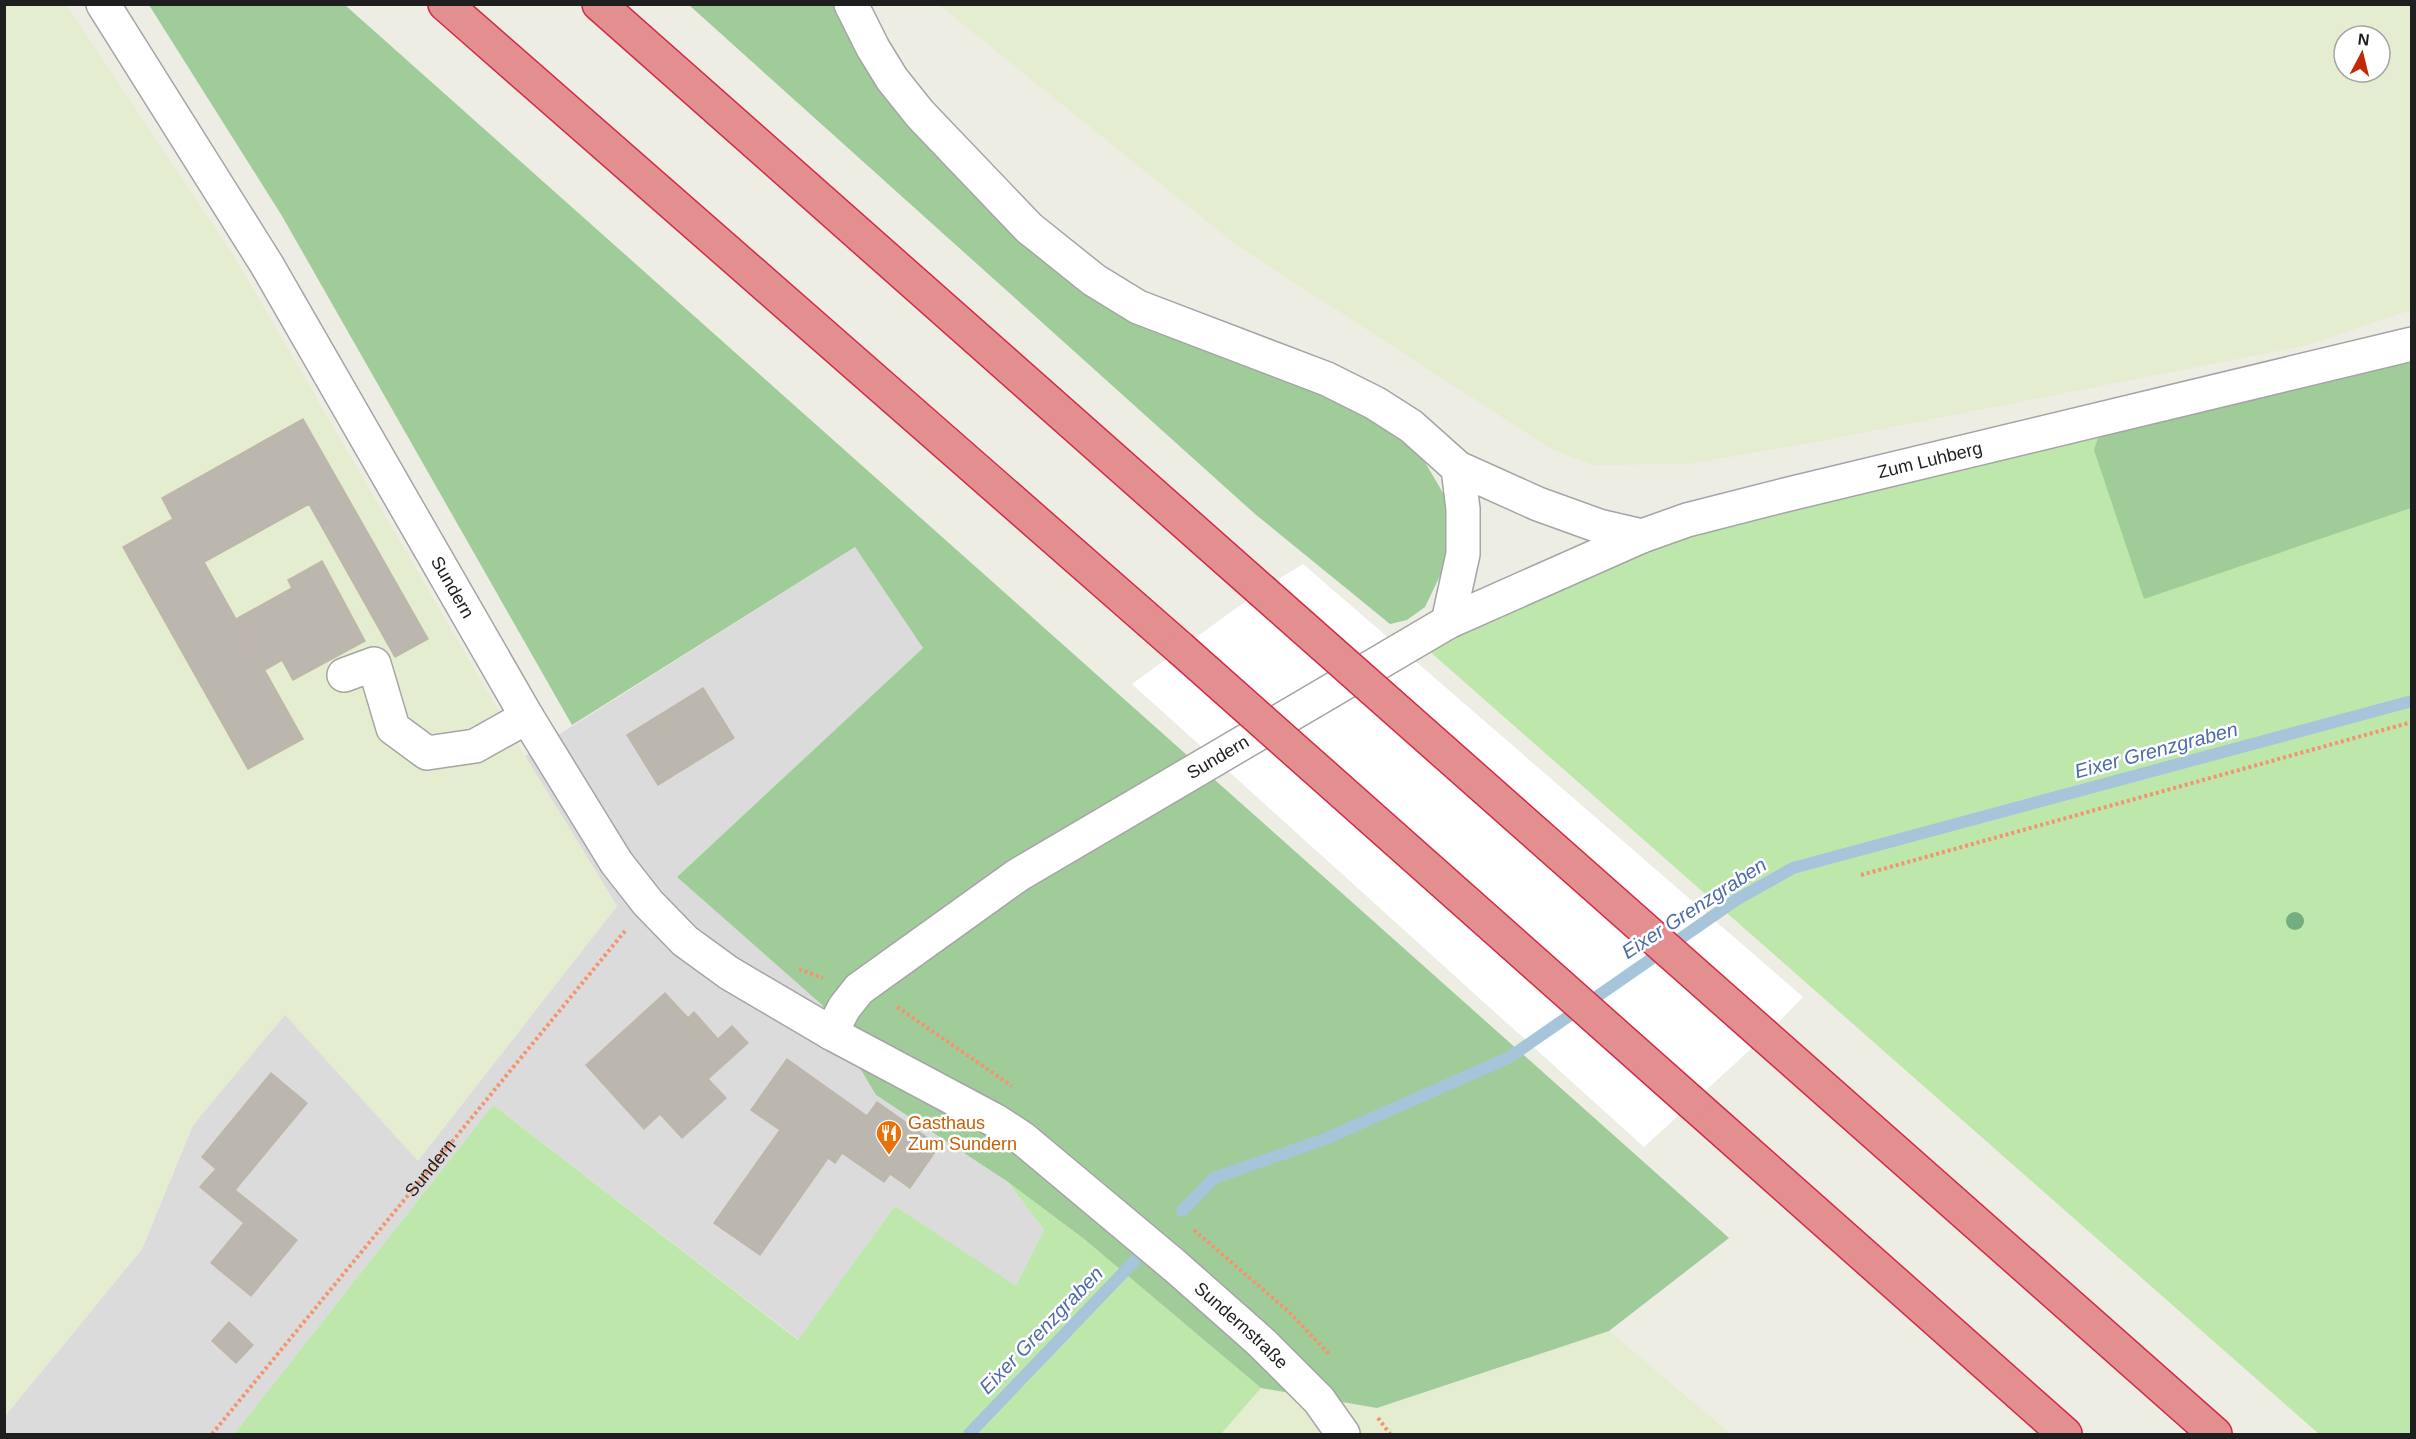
<svg xmlns="http://www.w3.org/2000/svg" width="2416" height="1439" viewBox="0 0 2416 1439" font-family="Arial,sans-serif">
	<style>
		.residential { fill: #dcdbdb }
		.farmland { fill: #e5edd0; fill-rule: evenodd }
		.grass { fill: #bee7ac }
		.forest { fill: #a0cc9a }
		.pier { fill: #fff }
		.lines { fill: none; stroke-linecap: round; stroke-linejoin: round }
		.stream { stroke: #a6c5da; stroke-width: 12 }
		.building { fill: #bbb6ae; stroke: #bfb6a7; stroke-width: 1.5 }
		.minor-casing { stroke: #a5a5a5; stroke-width: 36 }
		.highway-casing { stroke: #d22b47; stroke-width: 36 }
		.path { stroke: #f4946f; stroke-width: 4; stroke-dasharray: 3 3; stroke-linecap: butt }
		.minor { stroke: #fff; stroke-width: 33 }
		.highway { stroke: #e38f8f; stroke-width: 33 }
		.highway-bridge-casing { stroke: #d22b47; stroke-width: 36; stroke-linecap: butt }
		.highway-bridge { stroke: #e38f8f; stroke-width: 33 }
		.tree { fill: #74ad7e }
		.labels { text-anchor: middle; stroke-width: 5; stroke-linejoin: round; paint-order: stroke }
		.street-label { font-size: 18px; fill: #1e1e1e; stroke: #fff }
		.food-label { font-size: 18px; fill: #c56008; stroke: #fff; text-anchor: start }
		.water-label { font-size: 20px; font-style: italic; fill: #4e6ca9; stroke: #fff }
	</style>
	<rect width="100%" height="100%" fill="#eeede4"/>
	<path class="residential" d="M855 547 923 648 677 877 822 1005 876 1095 1008 1182 1044 1230 1016 1287 895 1206 799 1340 493 1105 234 1434H5V1416L142 1249 193 1125 285 1014 418 1160 617 906 525 756Z"/>
	<path class="farmland" d="M66 4 235 258 525 756 617 906 418 1161 285 1015 193 1125 142 1249 5 1416 4 5Z
		M939 5H2411V310L2305 346 1811 443 1689 464 1593 465 1551 449 1235 244ZM2344 36H2380V72H2344Z
		M1609 1331 1731 1434H1221L1261 1388 1377 1408Z"/>
	<path class="grass" d="M2411 357V1434H2319L1428 650 1684 534Z
		M493 1105 798 1340 895 1206 1016 1286 1044 1230 1008 1182 1084 1239 1261 1388 1221 1434H234Z"/>
	<path class="forest" d="M149 5H345L1729 1238 1609 1331 1377 1408 1261 1388 1084 1239 1008 1182 876 1095 822 1005 677 877 923 648 855 547 572 725 282 216Z
		M689 5H839L856 51 984 204 1141 325 1351 407 1419 452 1446 498 1450 555 1425 607 1407 620 1390 624 1255 514Z
		M2411 357V508L2144 599 2094 450 2100 432Z"/>
	<path class="pier" d="M1303 564 1803 997 1765 1036 1644 1147 1132 684 1261 590Z"/>
	<g class="lines">
		<path class="stream" d="M1182 1211 1214 1178 1325 1139 1510 1057 1736 900 1793 868 2412 701
			M969 1434 1142 1253"/>
	</g>
	<path class="building" d="M303 419 428 639 395 657 309 504 204 562 303 739 248 769 123 547 173 519 162 498Z
		M322 561 365 641 293 680 282 660 265 670 236 619 292 588 288 580Z
		M703 688 734 738 658 785 627 735Z
		M665 993 688 1018 694 1012 718 1039 732 1026 748 1043 708 1079 726 1098 682 1138 660 1114 644 1129 586 1065Z
		M787 1059 867 1116 877 1102 939 1146 910 1188 890 1174 884 1182 842 1153 835 1163 828 1158 760 1255 714 1223 780 1130 751 1110Z
		M271 1073 307 1103 235 1190 297 1240 251 1296 211 1263 244 1223 200 1187 216 1169 202 1157Z
		M229 1322 253 1345 236 1363 212 1341Z"/>
	<g class="lines">
		<g class="minor-casing">
			<g id="minor">
				<path id="s2" d="M103 4 267 265 527 717 616 862 648 903 685 941 729 973 831 1033 996 1121 1022 1138 1175 1266 1262 1343 1319 1400 1343 1434"/>
				<path d="M851 4 873 48 892 79 920 114 1029 228 1094 280 1138 307 1327 379 1375 403 1411 426 1458 468 1538 504 1599 526 1642 536"/>
				<path d="M1448 622 1463 554V509L1458 468"/>
				<path d="M344 675 374 664 393 728 427 753 475 746 527 717"/>
				<path id="s3" d="M831 1033 844 1008 859 989 1018 875 1448 622 1642 536 1687 520 1785 495 2412 344"/>
			</g>
		</g>
		<g class="highway-casing">
			<path id="highway" d="M445 4 1180 648
				M599 4 1261 590
				M1765 1036 2215 1434
				M1691 1102 2065 1434"/>
		</g>
		<g class="path">
			<path d="M1861 875 2412 722"/>
			<path d="M799 969 823 978"/>
			<path d="M897 1007 1012 1086"/>
			<path d="M1194 1230 1288 1311 1330 1355"/>
			<path d="M1378 1418 1390 1434"/>
			<path id="s1" d="M212 1434 625 931"/>
		</g>
		<use href="#minor" class="minor"/>
		<use href="#highway" class="highway"/>
		<g class="highway-bridge-casing">
			<path id="highway-bridge" d="M1261 590 1765 1036
				M1180 648 1691 1102"/>
		</g>
		<use href="#highway-bridge" class="highway-bridge"/>
	</g>
	<circle class="tree" cx="2295" cy="921" r="9"/>
	<defs>
		<g id="restaurant-pin" transform="scale(1.35)"><path d="M0 17L-7.5 6A9.5 9.5 0 1 1 7.5 6Z" fill="#e8710a" stroke="#fff"/><path d="M-5-6h1v4h1v-4h1v4h1v-4h1v5L-1.5 .5V6h-2V.5L-5-1ZM5-6V6H3V1.5H1.5Q1.5-4 5-6Z" fill="#fff"/></g>
	</defs>
	<g fill-rule="evenodd">
		<use href="#restaurant-pin" x="889" y="1133"/>
	</g>
	<g class="labels">
		<g class="street-label">
			<text dy="6" stroke="none"><textPath href="#s3" startOffset="1257">Zum Luhberg</textPath></text>
			<text dy="6" stroke="none"><textPath href="#s2" startOffset="680">Sundern</textPath></text>
			<text dy="6" stroke="none"><textPath href="#s3" startOffset="480">Sundern</textPath></text>
			<text dy="6" stroke="none"><textPath href="#s1" startOffset="344">Sundern</textPath></text>
			<text dy="6" stroke="none"><textPath href="#s2" startOffset="1784">Sundernstraße</textPath></text>
		</g>
		<g class="food-label">
			<text x="908" y="1129">Gasthaus<tspan x="908" dy="21">Zum Sundern</tspan></text>
		</g>
		<g class="water-label">
			<text transform="translate(2156 750) rotate(-15)" y="7">Eixer Grenzgraben</text>
			<text transform="translate(1694 908) rotate(-33)" y="7">Eixer Grenzgraben</text>
			<text transform="translate(1041 1330) rotate(-46)" y="7">Eixer Grenzgraben</text>
		</g>
	</g>
	<rect width="2416" height="1439" fill="none" stroke="#1e1e1e" stroke-width="12"/>
	<g transform="translate(2362 54) rotate(7)"><circle r="28" fill="#ffffff" stroke="#a5a5a5" stroke-width="1.5"/>
	<path d="M0-4.5L10 22L0 15L-10 22Z" fill="#c32908"/>
	<text y="-9" font-size="16" font-weight="bold" text-anchor="middle" fill="#1e1e1e">N</text>
	</g>
</svg>
